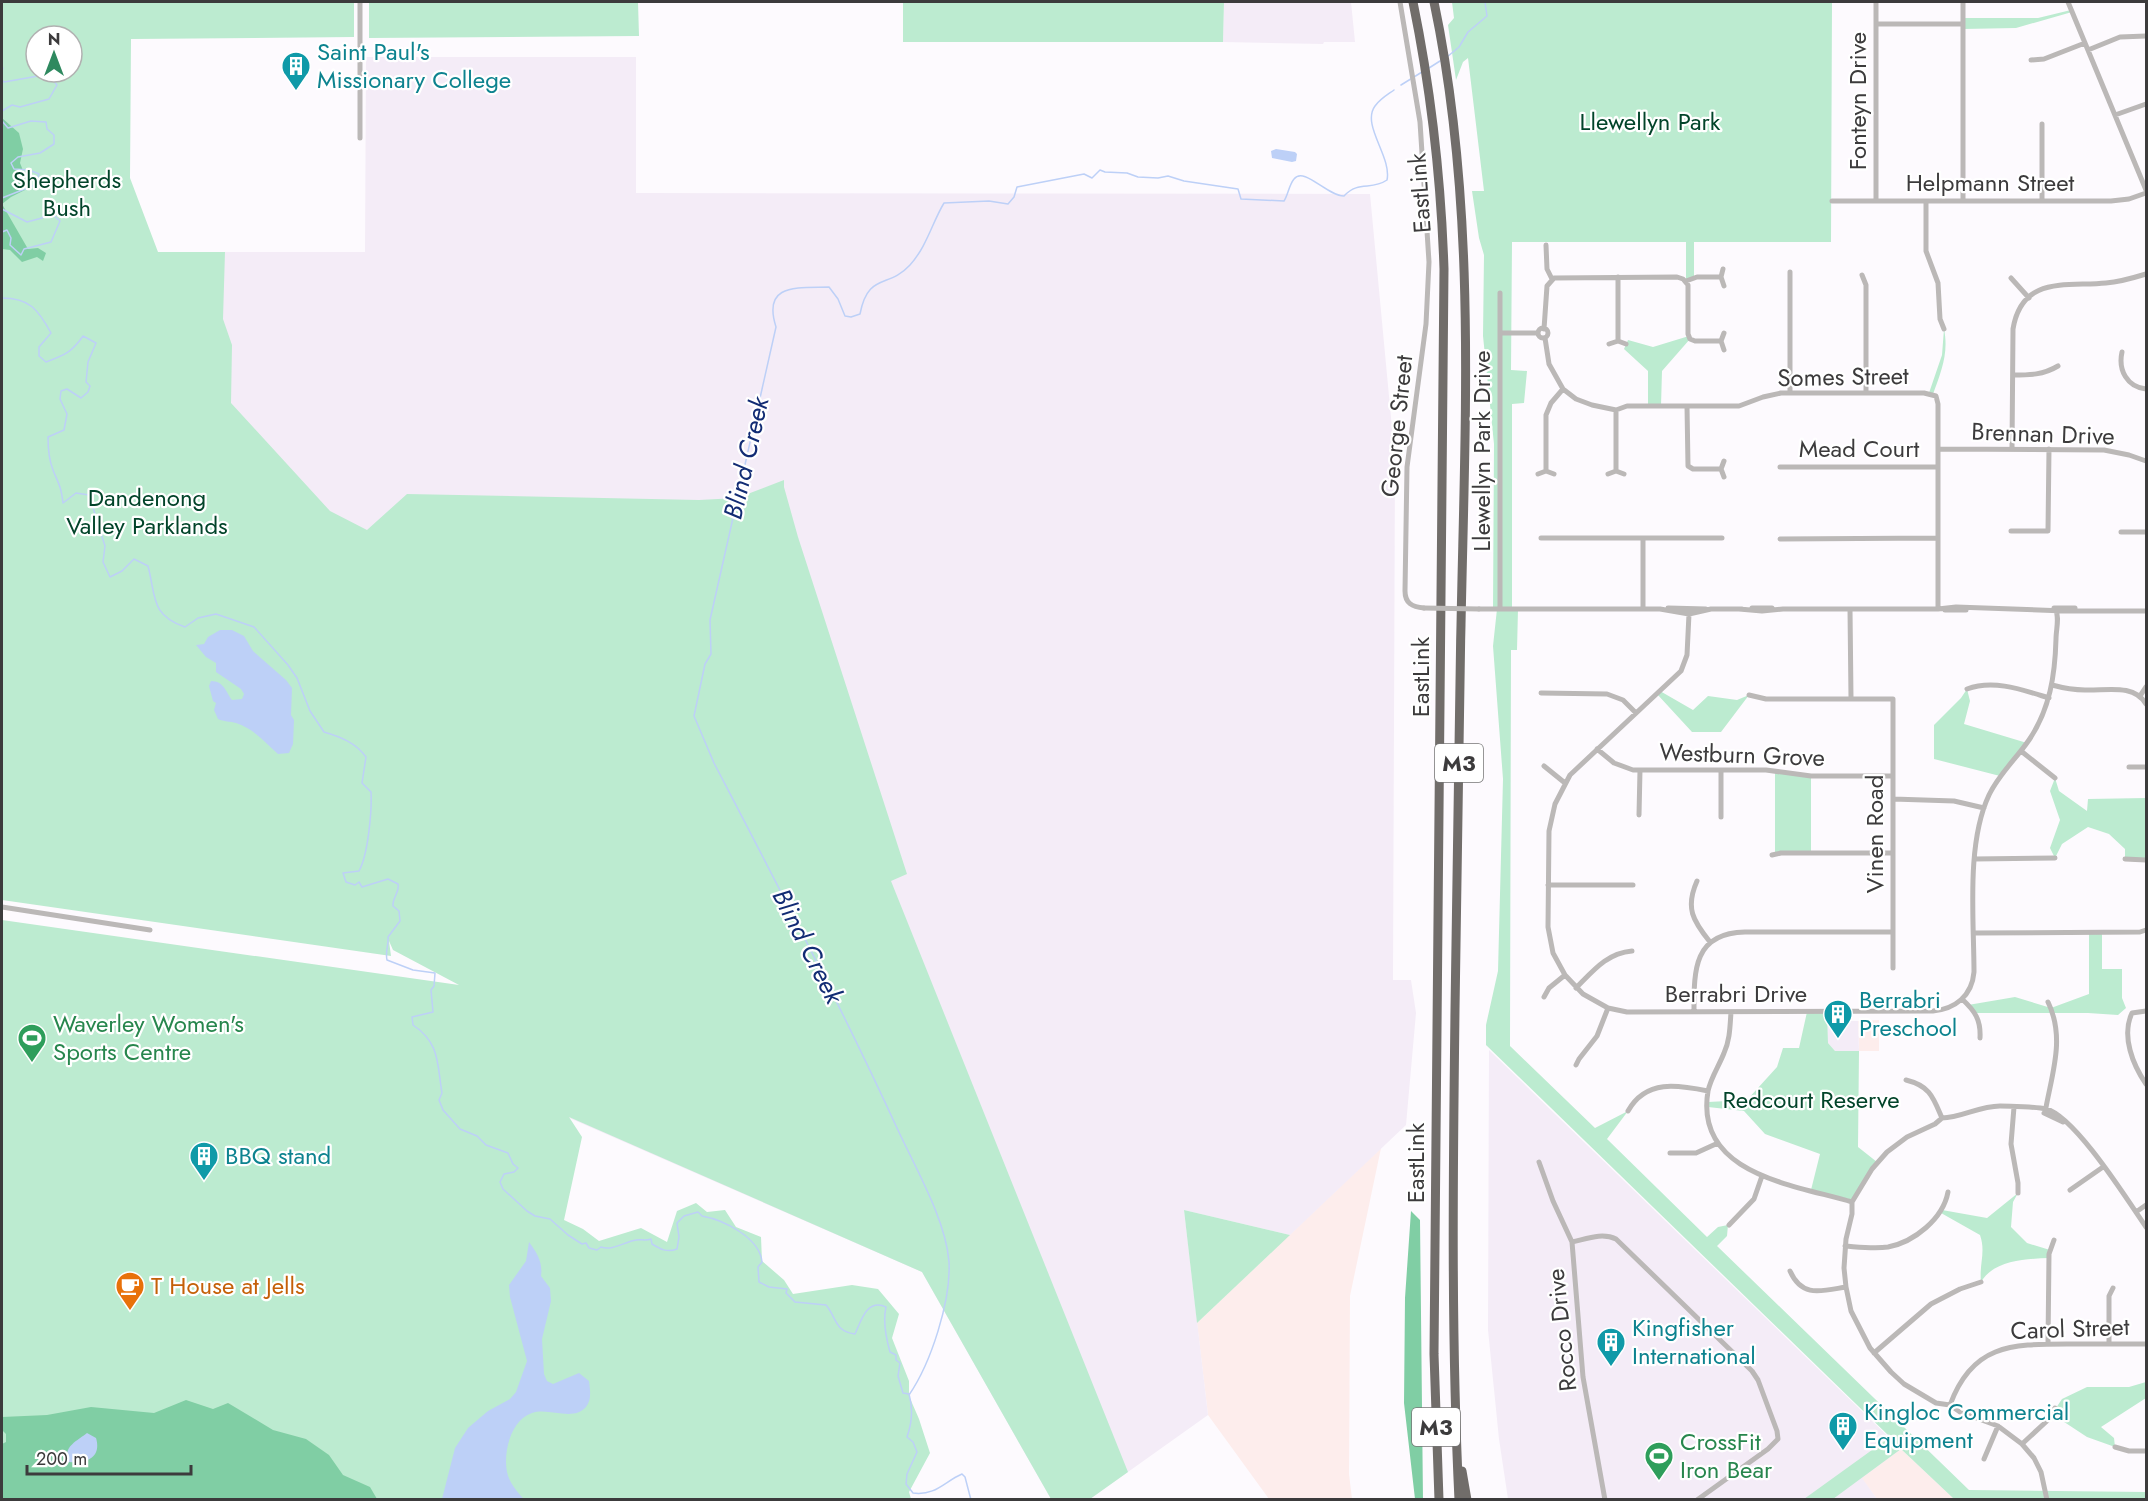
<svg xmlns="http://www.w3.org/2000/svg" width="2148" height="1501" viewBox="0 0 2148 1501" font-family="Jost,sans-serif">
	<style>
		.commercial { fill: #fdedec }
		.built { fill: #f4ecf7 }
		.green { fill: #bcebd0; fill-rule: evenodd }
		.forest { fill: #80cea4 }
		.water { fill: #bdd0f7 }
		.lines { fill: none; stroke-linecap: round; stroke-linejoin: round }
		.stream { stroke: #bdd0f7; stroke-width: 1.5 }
		.street { stroke: #bbb8b7; stroke-width: 5 }
		.highway { stroke: #716d6a; stroke-width: 9 }
		.street-bridge { stroke: #bbb8b7; stroke-width: 5 }
		.labels { text-anchor: middle; stroke-width: 4.5; stroke-linejoin: round; paint-order: stroke }
		.shield { fill: #fff; stroke: #767676; stroke-width: 1.5 }
		.shield-label { font-size: 22px; font-weight: bold; fill: #3c3b3c }
		.culture-label { font-size: 24px; fill: #0d838f; stroke: #fff; text-anchor: start }
		.street-label { font-size: 24px; fill: #3c3b3c; stroke: #fff }
		.park-label { font-size: 24px; fill: #02442a; stroke: #fff }
		.leisure-label { font-size: 24px; fill: #27864d; stroke: #fff; text-anchor: start }
		.food-label { font-size: 24px; fill: #c56008; stroke: #fff; text-anchor: start }
		.water-label { font-size: 26px; font-style: italic; fill: #122c74; stroke: #fff }
	</style>
	<rect width="100%" height="100%" fill="#fdfafe"/>
	<path class="commercial" d="M1879 1020V1051H1859L1858 1021Z
		M1381 1148 1350 1296 1349 1474 1352 1499H1269L1208 1415 1197 1323Z
		M1901 1449 1954 1499H1877L1861 1478Z"/>
	<path class="built" d="M1224 2H1351L1355 42H1324L1323 44 1223 42Z
		M366 57H636V193L1370 194 1395 460 1393 980H1411L1416 1013 1406 1125 1290 1235 1184 1210 1208 1415 1090 1499H1051L922 1272 567 1117 454 874 105 252H365Z
		M1827 1021H1858L1859 1051H1835L1828 1043Z
		M1489 1050 1901 1449 1862 1478 1877 1499H1508L1499 1439 1488 1330Z"/>
	<path class="green" d="M2 2H354V37L131 39 130 178 158 252H225L223 319 232 345 231 403 330 511 367 530 407 494 699 500 737 498 784 480V487L798 537 907 874 891 881 1128 1472 1090 1499H1051L922 1272 569 1117 582 1137 564 1220 583 1229 599 1241 641 1228 667 1242 677 1211 696 1203 707 1212 725 1210 736 1227 761 1237 762 1261 784 1280 793 1294 852 1285 878 1289 899 1314 892 1338 909 1381V1396L919 1419 930 1453 909 1492 911 1499H2V920L459 985 393 950 389 941 391 956 2 900ZM36 36H72V72H36Z
		M369 2H638L639 36 369 38Z
		M903 2H1224L1223 42H903Z
		M1452 2H1832L1831 242H1694V278L1686 281V242H1512L1511 370 1527 371 1524 403 1512 404V609H1518L1517 650H1511L1510 1046 1595 1128 1628 1111 1607 1139 1707 1237 1718 1227 1728 1225 1727 1236 1717 1246 1969 1490 2146 1492V1499H1954L1901 1449 1833 1499H1804L1890 1437 1486 1045V1025L1498 971 1503 779 1493 646 1497 609H1493L1494 444 1483 336 1484 255 1479 238 1472 191H1484L1468 58 1463 62 1456 80 1448 25 1454 18Z
		M2071 10 2072 12 2016 28 1963 29V18H2038Z
		M1944 329C1949 353 1941 372 1933 394L1929 393 1942 355Z
		M1689 336 1690 339 1662 371 1661 406H1648V371L1624 349 1628 340 1653 347Z
		M1967 689 1970 701 1964 724 2027 743 2000 776 1934 759V725L1961 698Z
		M1660 691 1693 710 1708 696 1737 700 1749 695 1721 732H1692L1657 694Z
		M1775 771 1811 776V853L1775 854Z
		M2055 778 2059 791 2087 811 2088 799 2146 798V860L2125 859V849L2109 834 2088 827 2062 844 2055 858 2050 848 2060 820 2050 791Z
		M2089 932H2102V969H2122V998L2126 1008 2118 1015 2088 1013H1976L1968 1005 2015 997 2051 1008 2089 994Z
		M1827 1011 1828 1043 1835 1051H1859L1858 1147 1877 1162 1853 1200 1811 1190 1820 1154 1765 1134 1744 1111 1708 1107V1102L1747 1100 1777 1067 1783 1048H1799L1807 1012Z
		M2018 1193 2013 1202 2011 1227 2027 1243 2050 1250 2049 1258C2025 1259 1994 1260 1981 1282 1979 1264 1986 1252 1980 1235L1941 1213 1942 1210 1987 1218Z
		M1184 1210 1290 1235 1197 1323Z
		M2146 1382V1398L2101 1427 2114 1438 2115 1447 2087 1437 2052 1414 2062 1399 2087 1387H2129Z"/>
	<path class="forest" d="M2 118 19 133 23 149 20 163 24 173 25 190 11 197 2 204 28 249 38 248 46 253 43 261 37 257 22 262 10 250 2 249Z
		M1411 1211 1420 1220 1423 1500 1415 1499 1404 1403 1405 1298Z
		M186 1400 213 1409 228 1403 273 1430 306 1439 329 1455 343 1475 370 1487 377 1499H2V1444L6 1442V1434L2 1430V1417L47 1415 91 1407 154 1413Z"/>
	<path class="water" d="M1276 149 1295 152 1297 154 1296 161 1292 162 1272 158 1271 151Z
		M220 630H232L244 636 253 651 286 680 292 688 291 715 294 720 293 744 289 753 278 754C264 742 256 730 236 723 230 721 224 722 218 719L214 710 216 703 213 701 209 686 211 681C224 681 226 692 232 700L242 699 244 694 241 689 216 672V663L206 657 196 645 204 644 208 637Z
		M529 1242C537 1253 543 1262 541 1276L550 1288 551 1301 542 1339 544 1374 547 1381 553 1384 579 1373 589 1381C590 1390 592 1399 586 1407 573 1422 549 1407 532 1413 511 1420 503 1452 507 1472 509 1482 517 1492 524 1499H442L455 1448 468 1428 488 1411 510 1399 516 1392 527 1361 510 1297 509 1285 526 1261Z
		M87 1433 96 1438C102 1458 85 1464 69 1462 62 1447 77 1441 87 1433Z"/>
	<g class="lines">
		<path class="stream" d="M1447 57 1459 47 1468 32 1487 16 1485 2
			M2 67 3 68 2 71
			M1429 68 1440 61
			M2 80 4 82 44 75 52 79 57 85 49 99 20 107 12 105 2 111
			M1401 85 1422 72
			M2 121 8 128 31 121 46 122 47 129 54 135V144L40 153 18 157 11 163 14 169 29 170 39 174 35 185 2 198
			M2 209 27 222 42 218 45 214H52L60 221 51 242 24 249 21 255 10 245 11 238 7 230 2 232
			M2 298C29 298 38 309 51 333L39 347V356L46 362C65 355 72 352 83 336L96 343 88 362 86 382 90 386 88 392 81 398 67 389 61 391 60 399 67 414 64 430 48 437C48 448 49 460 53 470 59 485 61 486 63 503L76 493 89 495 105 546 103 562 110 577 122 571 134 559 148 566C156 596 150 615 185 627L198 618 216 614 254 627 288 665 297 678 310 711 324 732C341 737 356 743 366 757L362 783 371 792C372 811 368 855 359 871L343 873 346 882 355 885 359 882 362 887 388 879 398 884C400 892 392 898 393 906L399 911 400 921 388 937C389 944 385 951 387 960L413 970 435 973 434 986 431 990 433 1012 412 1017 413 1025C440 1043 437 1063 442 1093L439 1100 443 1110 460 1129 477 1136 486 1145 508 1153 513 1164 518 1168 514 1172 504 1174 500 1182 503 1189 527 1211 535 1216 550 1219 568 1235 582 1244 586 1243 589 1248 597 1250 601 1247C613 1251 624 1242 636 1240 641 1239 645 1241 651 1239L652 1244C660 1249 667 1253 677 1249L679 1237 677 1223 684 1216 698 1212 702 1216C724 1220 760 1238 762 1262L758 1267 759 1282 769 1287 787 1289 786 1293 795 1302 826 1305C837 1318 834 1331 855 1334 861 1321 867 1298 886 1307 883 1320 886 1338 890 1352L896 1355V1360L900 1363 898 1376 903 1393 909 1394C913 1408 912 1423 907 1437L913 1442 917 1452 907 1474 906 1484 913 1493C936 1496 945 1481 962 1474L965 1477 971 1500
			M909 1395C931 1363 951 1301 949 1262 946 1220 915 1167 897 1128 840 1004 777 884 714 763L694 716 705 664 711 654 710 620 776 327C762 283 797 288 829 287L838 299 845 316 851 317 860 314C868 272 888 289 910 265 927 246 932 223 944 203L989 201 1008 204 1014 197 1017 187 1084 174 1092 178 1100 170 1105 172 1127 173 1138 177 1158 178 1168 176 1184 181 1238 189 1241 199 1284 201C1288 195 1289 185 1294 179 1304 166 1327 196 1344 196 1359 180 1371 191 1387 180 1392 157 1361 125 1375 106 1380 99 1387 95 1394 90"/>
		<path class="street" d="M360 2V138
			M1400 2 1420 122 1429 262 1426 324 1407 467 1405 591C1405 603 1412 607 1424 608
			M1963 2V201
			M2068 2 2146 190
			M1876 24H1963
			M2088 50 2120 37 2146 36
			M2031 60 2044 59 2085 43
			M2115 115 2146 104
			M1832 201H2111L2129 199 2146 193
			M1876 201V2
			M2042 201V124
			M1926 202V251L1938 283 1940 319 1944 329
			M1546 245 1547 269 1552 279
			M1723 269 1721 277 1724 286
			M1790 272V393
			M1862 275 1866 285V393
			M1618 277V341
			M2011 278 2029 298
			M1686 281 1697 277H1721
			M1538 333a5 5 0 1 1 10 0a5 5 0 1 1-10 0Z
			M1544 329 1547 286 1554 278 1677 277 1683 279 1688 285V334L1690 339 1695 341H1721
			M1501 333H1538
			M1724 333 1721 341 1724 350
			M1545 338 1549 364 1563 389 1576 399 1592 405 1616 410 1627 406H1739L1763 397 1781 393H1924L1936 396 1938 404V609
			M1609 344 1618 341 1626 344
			M2122 352C2118 370 2127 387 2146 389
			M2013 375C2030 375 2043 375 2058 366
			M1687 406 1688 466 1693 469H1721
			M1938 449 2104 450 2129 455 2146 461
			M2012 449 2013 329C2022 275 2067 287 2106 283 2119 282 2133 278 2146 274
			M1724 461 1721 469 1724 477
			M1780 467H1938
			M1546 471V415L1551 403 1563 389
			M1616 471V410
			M1538 474 1546 471 1554 474
			M1608 474 1616 471 1624 474
			M2011 531H2048L2049 449
			M2121 532H2146
			M1541 538H1722
			M1643 538V609
			M1780 539 1938 538
			M1668 608 1706 609
			M1752 608H1772
			M2054 608H2075
			M1479 609H1660L1689 614 1711 609H1742
			M1500 609V293
			M1687 609 1689 614 1687 655 1681 671 1570 775 1555 804 1549 831 1548 927 1553 953 1565 975 1583 994 1608 1008 1627 1012 1933 1011C1955 1009 1972 996 1974 972 1974 919 1966 844 1989 795 1999 774 2016 759 2029 740 2050 709 2055 675 2056 639 2056 629 2060 617 2055 608
			M1739 609 1762 611 1783 609H1938L1956 607 2065 611H2146
			M1850 609 1851 698
			M1945 610H1966
			M2052 685C2063 688 2074 690 2085 690 2105 691 2134 683 2146 704
			M1967 689C1994 679 2023 690 2049 698
			M1541 693 1607 694 1623 700 1636 713
			M1749 695 1766 699H1893V968
			M2140 696 2146 687
			M1597 749 1614 763 1633 770H1766L1811 776H1892
			M2021 751 2055 778
			M1544 766 1565 783
			M2129 767H2146
			M1893 799 1954 801 1984 808
			M1639 815 1640 770
			M1721 817V770
			M1772 855 1781 853H1892
			M1974 859 2055 858
			M2125 859 2146 860
			M1697 881C1685 908 1693 921 1710 942
			M1548 885H1633
			M2 907 150 930
			M1974 933 2140 932 2146 930
			M1576 988C1593 971 1607 953 1632 951
			M1544 997 1549 988 1565 975
			M1962 999C1975 1011 1981 1020 1980 1038
			M2146 1011 2132 1013C2121 1036 2133 1065 2146 1084
			M1694 1012C1694 971 1693 933 1745 932H1893
			M1731 1012C1730 1026 1730 1040 1724 1053 1719 1066 1711 1077 1708 1091 1694 1175 1796 1185 1852 1202
			M1576 1065 1579 1059 1597 1036 1608 1008
			M1906 1080C1930 1086 1933 1097 1942 1118
			M2014 1107 2011 1144 2018 1183V1193
			M1628 1111C1646 1079 1678 1085 1708 1091
			M2044 1113 2063 1122
			M2045 1113C2051 1076 2066 1039 2048 1002
			M1670 1153H1696L1718 1143
			M1539 1162 1553 1201 1572 1242 1583 1377 1605 1500
			M2070 1190 2103 1167
			M2136 1212 2146 1205
			M1729 1225 1754 1199 1762 1176
			M1572 1242C1586 1239 1602 1232 1616 1239L1752 1371 1758 1380 1777 1431 1778 1439 1768 1449 1697 1500
			M1845 1246C1859 1247 1874 1249 1888 1247 1914 1242 1943 1219 1948 1192
			M1790 1271C1802 1298 1821 1291 1846 1287
			M2048 1344 2049 1254 2054 1240
			M2109 1344V1296L2113 1288
			M1874 1353 1931 1304 1960 1289 1981 1282
			M1950 1405C1972 1345 2010 1344 2067 1344 2093 1344 2120 1344 2146 1344
			M2022 1444 2048 1420 2055 1408
			M2115 1447 2129 1451H2146
			M1984 1459 1998 1426
			M2047 1500 2041 1472 2034 1458 2022 1444 1998 1426 1960 1412 1950 1405 1936 1403 1904 1384 1891 1372 1870 1348 1851 1311 1846 1287 1844 1268 1846 1239 1852 1214V1202L1872 1169 1887 1152 1907 1137 1935 1124 1942 1118C1961 1118 1979 1106 2000 1106 2010 1106 2037 1107 2046 1109 2075 1116 2128 1201 2146 1227"/>
		<path class="highway" d="M1413 2C1431 90 1441 178 1444 269L1434 1354 1439 1500
			M1434 2C1477 206 1465 417 1461 625 1458 753 1457 881 1455 1010 1453 1173 1451 1336 1459 1500
			M1462 1471 1467 1500"/>
		<path class="street-bridge" d="M1424 608 1479 609"/>
	</g>
	<defs>
		<g id="building-pin" transform="scale(1.5)"><path d="M0 17L-7.5 6A9.5 9.5 0 1 1 7.5 6Z" fill="#0f9aa8" stroke="#fff"/><path d="M-4-6H4V6H1V3H-1V6H-4ZM-2.5-4.3h1.7v1.8h-1.7ZM.8-4.3h1.7v1.8H.8ZM-2.5-1h1.7V.8h-1.7ZM.8-1h1.7V.8H.8Z" fill="#fff"/></g>
		<g id="stadium-pin" transform="scale(1.5)"><path d="M0 17L-7.5 6A9.5 9.5 0 1 1 7.5 6Z" fill="#2e9e5b" stroke="#fff"/><path d="M0-5a6.5 5 0 1 0 0 10a6.5 5 0 1 0 0-10ZM-3.5-1.8h7v3.6h-7Z" fill="#fff"/></g>
		<g id="cafe-pin" transform="scale(1.5)"><path d="M0 17L-7.5 6A9.5 9.5 0 1 1 7.5 6Z" fill="#e8710a" stroke="#fff"/><path d="M-5.5-4.5H6V0H3Q3 3.5 0 3.5H-2.5Q-5.5 3.5-5.5 0ZM3-3.2v2h1.7v-2ZM-6 4.5H4V6H-6Z" fill="#fff"/></g>
	</defs>
	<g fill-rule="evenodd">
		<use href="#building-pin" x="296" y="66"/>
		<use href="#building-pin" x="1838" y="1014"/>
		<use href="#stadium-pin" x="32" y="1038"/>
		<use href="#building-pin" x="204" y="1156"/>
		<use href="#cafe-pin" x="130" y="1286"/>
		<use href="#building-pin" x="1611" y="1342"/>
		<use href="#building-pin" x="1843" y="1426"/>
		<use href="#stadium-pin" x="1659" y="1456"/>
	</g>
	<g class="labels">
		<g class="shield">
			<rect x="1435" y="744" width="48" height="38" rx="4.5"/>
			<rect x="1412" y="1408" width="48" height="38" rx="4.5"/>
		</g>
		<g class="shield-label">
			<text x="1459" y="771">M3</text>
			<text x="1436" y="1435">M3</text>
		</g>
		<g class="culture-label">
			<text x="317" y="60">Saint Paul's<tspan x="317" dy="28">Missionary College</tspan></text>
			<text x="1859" y="1008">Berrabri<tspan x="1859" dy="28">Preschool</tspan></text>
			<text x="225" y="1164">BBQ stand</text>
			<text x="1632" y="1336">Kingfisher<tspan x="1632" dy="28">International</tspan></text>
			<text x="1864" y="1420">Kingloc Commercial<tspan x="1864" dy="28">Equipment</tspan></text>
		</g>
		<g class="street-label">
			<text transform="translate(1858 101) rotate(-90)" y="8">Fonteyn Drive</text>
			<text x="1990" y="191">Helpmann Street</text>
			<text transform="translate(1420 193) rotate(-94)" y="8">EastLink</text>
			<text transform="translate(1843 377) rotate(-1)" y="8">Somes Street</text>
			<text transform="translate(1397 426) rotate(-84)" y="8">George Street</text>
			<text transform="translate(2043 434) rotate(2)" y="8">Brennan Drive</text>
			<text x="1859" y="457">Mead Court</text>
			<text transform="translate(1482 451) rotate(-90)" y="8">Llewellyn Park Drive</text>
			<text transform="translate(1421 677) rotate(-90)" y="8">EastLink</text>
			<text transform="translate(1742 755) rotate(2)" y="8">Westburn Grove</text>
			<text transform="translate(1875 834) rotate(-90)" y="8">Vinen Road</text>
			<text x="1736" y="1002">Berrabri Drive</text>
			<text transform="translate(1416 1163) rotate(-90)" y="8">EastLink</text>
			<text transform="translate(2070 1329) rotate(-2)" y="8">Carol Street</text>
			<text transform="translate(1562 1330) rotate(-96)" y="8">Rocco Drive</text>
		</g>
		<g class="park-label">
			<text x="1650" y="130">Llewellyn Park</text>
			<text x="67" y="188">Shepherds<tspan x="67" dy="28">Bush</tspan></text>
			<text x="147" y="506">Dandenong<tspan x="147" dy="28">Valley Parklands</tspan></text>
			<text x="1811" y="1108">Redcourt Reserve</text>
		</g>
		<g class="leisure-label">
			<text x="53" y="1032">Waverley Women's<tspan x="53" dy="28">Sports Centre</tspan></text>
			<text x="1680" y="1450">CrossFit<tspan x="1680" dy="28">Iron Bear</tspan></text>
		</g>
		<g class="food-label">
			<text x="151" y="1294">T House at Jells</text>
		</g>
		<g class="water-label">
			<text transform="translate(746 458) rotate(-77)" y="9">Blind Creek</text>
			<text transform="translate(808 946) rotate(63)" y="9">Blind Creek</text>
		</g>
	</g>
	<rect width="2148" height="1501" fill="none" stroke="#3c3b3c" stroke-width="6"/>
	<g transform="translate(54 54)"><circle r="28" fill="#ffffff" stroke="#b1b1b1" stroke-width="1.5"/>
	<path d="M0-4.5L10 22L0 15L-10 22Z" fill="#2e895f"/>
	<text y="-9" font-size="16" font-weight="bold" text-anchor="middle" fill="#3c3b3c">N</text>
	</g>
	<path d="M27 1465v9h164v-9" fill="none" stroke="#3c3b3c" stroke-width="3"/>
	<text x="36" y="1465" font-size="18" fill="#3c3b3c" stroke="#ffffff" stroke-width="4.5" paint-order="stroke">200 m</text>
</svg>
